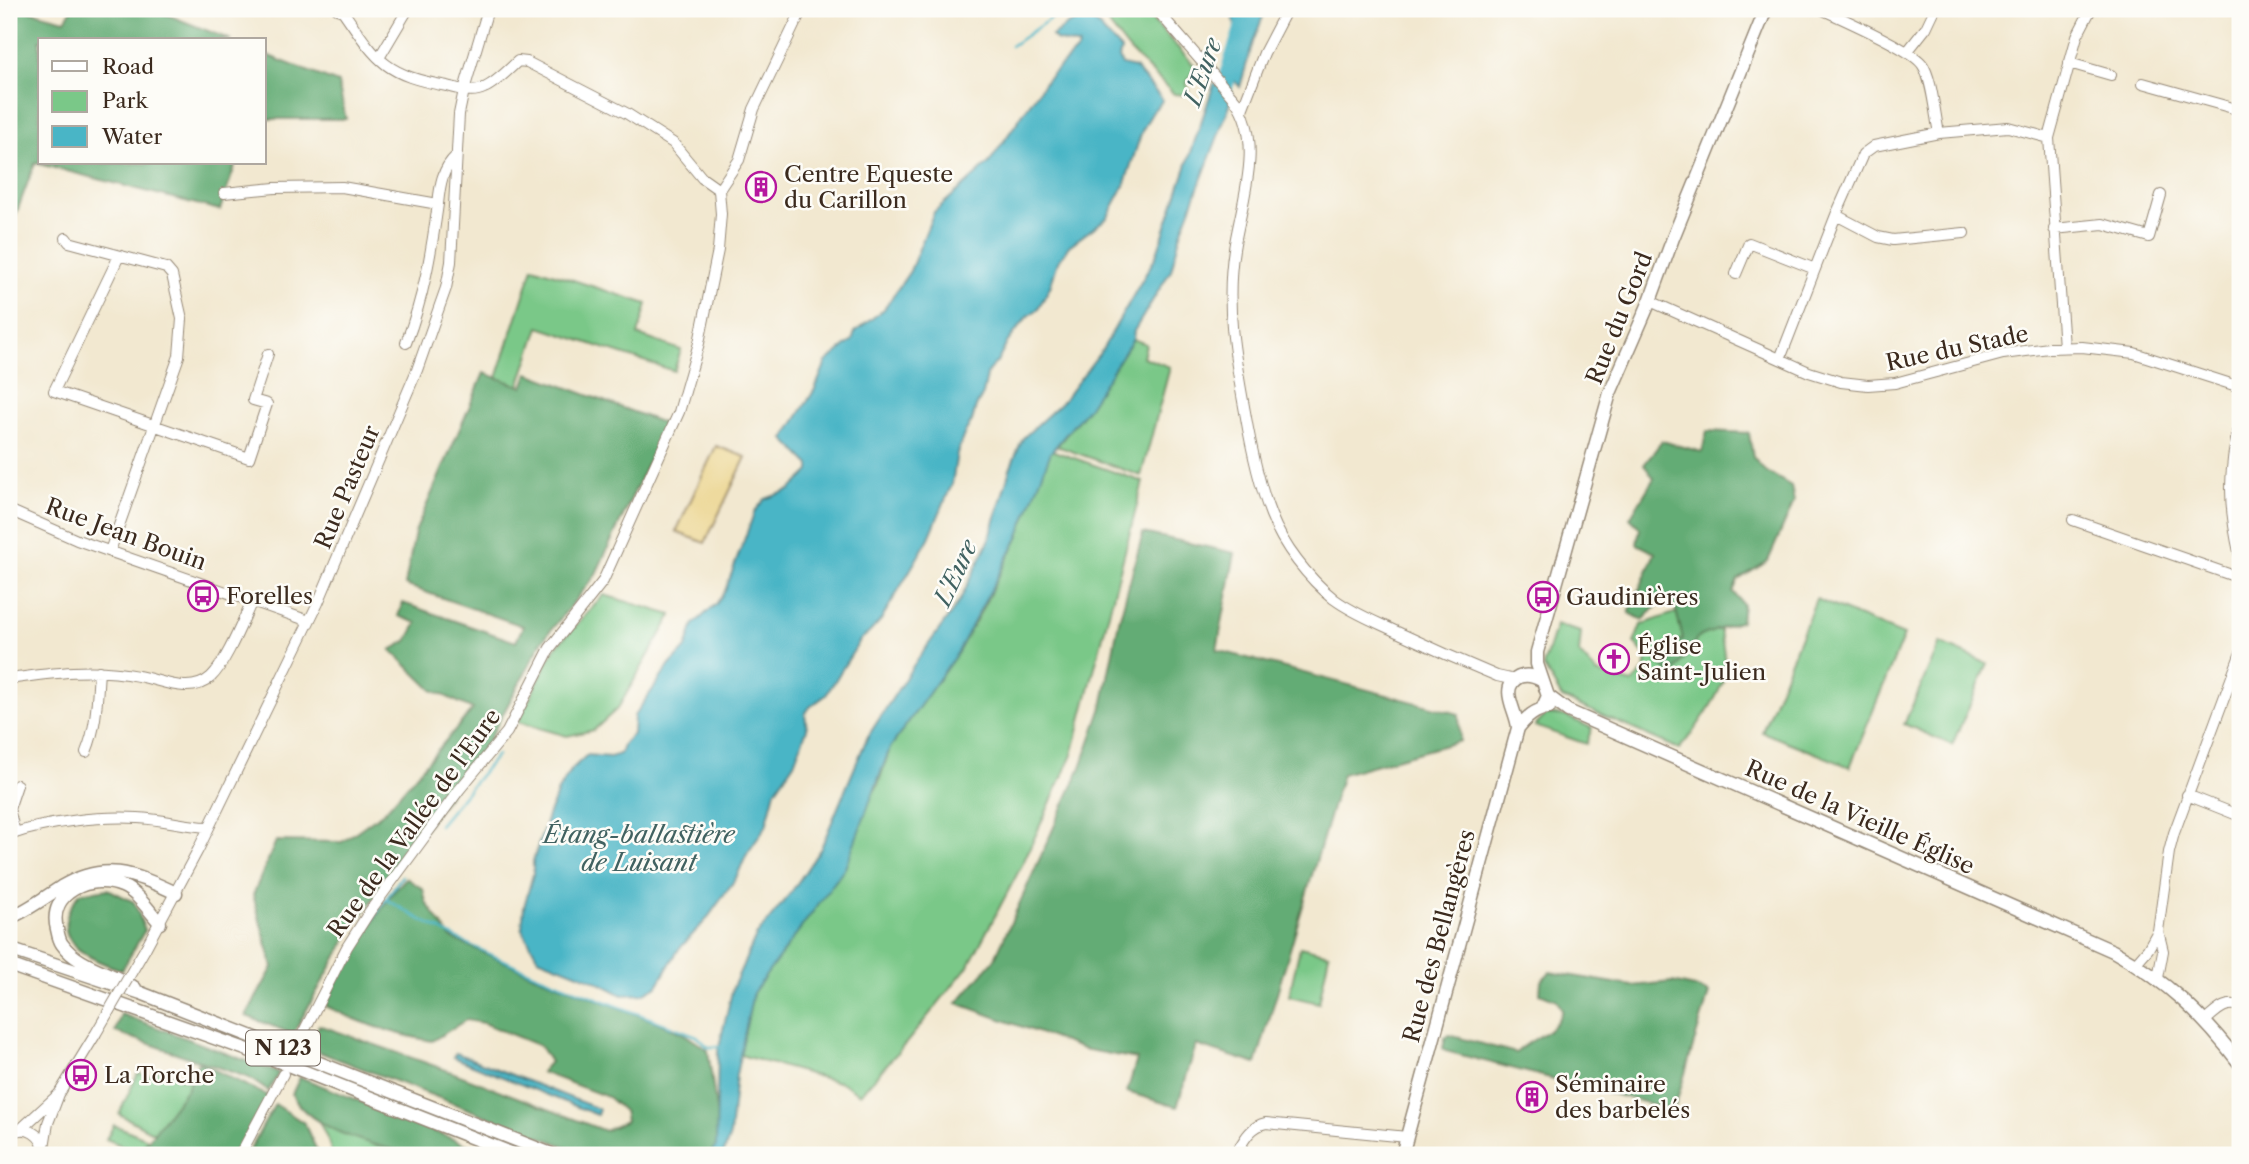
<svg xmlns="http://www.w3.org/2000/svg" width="2249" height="1164" viewBox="0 0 2249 1164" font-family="'Libre Caslon Text',serif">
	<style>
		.green { fill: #7ac888; stroke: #5a7953; stroke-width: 2 }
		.forest { fill: #63ac74; stroke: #4f6b49; stroke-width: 2 }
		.sand { fill: #eeda9e; stroke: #94825e; stroke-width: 2 }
		.water { fill: #49b5c6; stroke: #427072; stroke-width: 2 }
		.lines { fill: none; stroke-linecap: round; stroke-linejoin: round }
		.stream { stroke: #49b5c6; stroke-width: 2.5 }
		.river { stroke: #49b5c6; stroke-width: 18 }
		.minor-casing { stroke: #968977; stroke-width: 12 }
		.major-casing { stroke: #968977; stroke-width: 15 }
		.minor { stroke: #fff; stroke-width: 10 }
		.major { stroke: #fff; stroke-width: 12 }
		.minor-bridge-casing { stroke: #968977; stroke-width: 12; stroke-linecap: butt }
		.minor-bridge { stroke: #fff; stroke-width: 10 }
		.labels { text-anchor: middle; stroke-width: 5; stroke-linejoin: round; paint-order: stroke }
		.shield { fill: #fdfcf7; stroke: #75695f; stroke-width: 2 }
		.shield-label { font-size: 21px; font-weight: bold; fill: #3b2a1e }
		.poi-label { font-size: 23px; fill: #3b2a1e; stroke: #fdfcf7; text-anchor: start }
		.street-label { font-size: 23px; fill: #3b2a1e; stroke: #fdfcf7 }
		.water-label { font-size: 24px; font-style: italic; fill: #416261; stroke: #fdfcf7 }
	</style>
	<rect width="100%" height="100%" fill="#fdfcf7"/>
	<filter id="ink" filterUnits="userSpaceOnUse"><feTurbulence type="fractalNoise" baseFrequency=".0143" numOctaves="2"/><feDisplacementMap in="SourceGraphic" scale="14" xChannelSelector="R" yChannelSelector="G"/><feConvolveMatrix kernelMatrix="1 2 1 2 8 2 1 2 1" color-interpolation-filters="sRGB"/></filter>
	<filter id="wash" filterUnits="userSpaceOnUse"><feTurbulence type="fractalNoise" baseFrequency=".00686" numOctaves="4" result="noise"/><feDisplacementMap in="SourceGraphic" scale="28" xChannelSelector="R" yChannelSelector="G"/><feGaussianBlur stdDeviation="1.57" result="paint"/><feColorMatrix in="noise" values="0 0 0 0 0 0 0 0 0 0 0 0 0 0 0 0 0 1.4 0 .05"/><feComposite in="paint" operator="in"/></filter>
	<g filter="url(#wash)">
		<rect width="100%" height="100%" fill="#f2e8d0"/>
		<path class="green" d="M1101 9H1142L1195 66 1187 83 1189 92 1185 95 1174 94 1130 51 1099 12Z
			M533 267 647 304 638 335 681 350 674 371 539 327 519 386 497 378Z
			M1133 339 1146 344 1143 357 1170 367 1141 476 1057 446 1088 408Z
			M1051 450 1143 482 1072 755 1023 863 969 965 907 1042 860 1094 842 1083 740 1055 753 993 878 785 890 748 958 652 980 613 1018 538Z
			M604 595 672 615 618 708 594 730 567 736 518 722 554 649Z
			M1713 599C1717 620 1729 659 1723 680 1718 698 1692 735 1679 749L1562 698 1543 666 1556 625 1581 632 1579 653 1597 673 1632 683 1645 670 1647 658 1634 643 1641 625Z
			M1816 599 1904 635 1850 767 1762 732Z
			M1940 643 1988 664 1952 745 1904 724Z
			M1547 714 1565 716 1592 728 1586 744 1535 726Z
			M1300 947 1329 954 1319 1003 1289 996Z
			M156 1070 190 1081 187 1089 154 1133 119 1114 138 1073 151 1076Z
			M320 1123 377 1146 425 1155H331L330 1145Z
			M114 1125 148 1139 138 1152 106 1139Z"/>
		<path class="forest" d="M9 9H23L65 20 72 9H153L231 40H40V163H236L220 210 35 163 9 233Z
			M264 54 338 83 346 119H264Z
			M484 373 523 387 528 373 666 424 595 576 542 641 489 740 354 926 293 1034 246 1016 273 967 253 895 276 841 342 842 385 811 473 709 432 690 391 650 407 641 417 623 398 616 403 603 516 642 523 626 405 585 415 532Z
			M1707 431 1749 433 1753 457 1764 470 1791 486 1794 502 1768 561 1738 580 1733 592 1743 604 1741 621 1698 637 1673 675 1657 662 1654 653 1683 639 1675 607 1661 602 1643 620 1629 613 1655 553 1637 544 1640 528 1630 518 1654 478 1644 465 1662 441 1702 452Z
			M1143 533 1235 553 1217 650 1459 714 1460 741 1342 774 1256 1064 1196 1045 1177 1107 1127 1092 1137 1059 1083 1049 957 1003 994 960 1081 767 1102 707 1119 621Z
			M406 878 423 889 426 902 451 938 536 976 659 1023 684 1034 708 1050 718 1123 716 1146 709 1155H588L319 1052 311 1045 319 1025 449 1071 605 1131 626 1121 624 1111 608 1097 541 1072 550 1062 540 1046 483 1023 466 1020 432 1041C394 1034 361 1024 326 1006L344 964 394 891Z
			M108 889 134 902 145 930 122 970C82 957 44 938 80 893Z
			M1550 972 1632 986 1672 982 1695 987 1709 993 1675 1107 1671 1109 1445 1051 1443 1048 1445 1038 1449 1035 1516 1053C1532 1036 1555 1035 1562 1010L1557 1000 1540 993 1541 981Z
			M121 1014 279 1073 268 1091 249 1078 115 1032Z
			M198 1062 270 1097 235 1155H137L187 1089Z
			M300 1077 492 1155C470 1155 448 1157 426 1155 389 1152 307 1130 292 1094Z
			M275 1104 304 1123 319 1155H247Z"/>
		<path class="sand" d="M716 446 746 457 705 543 676 532Z"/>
		<path class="water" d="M1230 9H1260L1264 14 1253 42 1240 87 1226 71 1236 25Z
			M1088 15 1121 50 1119 58 1122 65 1135 68 1163 100 1153 111 1142 131 1124 186 1107 218 1069 246 1058 262 1050 287 1038 309 1027 317 1007 343 998 361 988 371 983 394 976 407 972 421 965 432 957 453 952 484 929 538 881 620 869 633 861 639 826 695 810 707 805 714 807 729 794 763 775 791 766 826 747 854 736 878 706 920 678 950 657 986 643 994 622 995 596 981 538 958 522 929 524 907 533 874V861L549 813 558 791 572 769 587 755 610 757 620 754 624 743 633 734 634 716 670 665 686 648 694 624 716 604 725 591 755 511 765 499 790 490 810 471V465L784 439 815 389 826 362 852 341 855 332 884 309 910 271 934 212 988 164 1047 79 1077 50 1079 46 1056 40 1052 36 1067 25Z
			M1214 84 1231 102 1181 233 1171 270 1134 331 1133 339 1088 408 1051 452 1018 538 958 652 890 748 845 868 753 993 736 1075 730 1135 723 1155H709L716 1146 718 1051 733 987 756 936 792 891 821 848 867 738 913 666 959 602 989 541 1010 469 1023 438 1063 401 1102 350 1156 256Z
			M456 1053 599 1109 597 1115 453 1057Z"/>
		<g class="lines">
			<path class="stream" d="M1011 46 1064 9
				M439 825 497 755
				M402 876 386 899C482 959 592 996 697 1036L708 1047H721
				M361 937 386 899"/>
			<path class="river" d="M1219 102 1245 23 1241 9"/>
		</g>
	</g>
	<g filter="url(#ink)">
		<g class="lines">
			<g class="minor-casing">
				<path id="minor" d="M337 9 343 11C378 62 385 75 447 86 460 89 472 94 484 88 496 83 508 70 518 61L527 62 626 113 673 143 702 178 719 190
					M1156 9 1235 100C1265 141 1241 204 1234 249 1225 305 1235 358 1245 412 1251 447 1258 482 1271 515 1283 546 1308 578 1334 599 1353 613 1374 621 1395 631 1429 647 1463 662 1497 676L1515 680
					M1821 9C1841 18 1911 49 1922 64 1932 77 1935 116 1939 133
					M1907 52 1926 28 1935 9
					M379 58 408 9
					M2069 63 2111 75
					M2143 83 2240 110
					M1242 110 1264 53 1287 9
					M224 193 275 188 342 187 438 204C440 185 442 169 456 156
					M1836 215 1878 237 1893 240 1964 233
					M2054 229 2103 224 2149 237 2161 195
					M66 238 69 242 166 268 172 275 182 319 179 356 110 551
					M119 256 54 391 249 458 267 404 253 400 268 354
					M1736 274 1749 243 1815 269
					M1650 301 1809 372 1841 382 1868 385 1895 383 2003 354 2049 348 2082 347 2134 353 2240 387
					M406 343C424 296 431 254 438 204
					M2064 347 2049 138 2077 36 2091 9
					M1780 359 1836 215 1863 154 1874 146 1939 133 2008 127 2049 138
					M2240 422C2228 471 2228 506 2240 556
					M9 510 77 540 309 621
					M2073 520 2240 578
					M9 679C51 673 96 667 138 676 162 680 190 696 211 677 226 663 243 620 252 601
					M86 752C97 726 97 699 99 671
					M2187 795 2240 816
					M15 833 9 809 17 785
					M9 835C46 822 98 816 138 818 162 819 185 826 208 827
					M145 949 198 850 318 603 417 370 446 288 451 262 459 114 464 90 488 9
					M2135 964 2148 949 2158 931 2169 852 2174 833 2240 655
					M2158 978 2163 951 2158 931
					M2206 1020C2217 1011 2225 1001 2240 1006
					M298 1043 347 947 370 911 459 790 507 732 550 648 603 581 679 412 699 343 718 250 721 214 719 190 739 160 754 109 802 9
					M21 1129 59 1094 95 1035
					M9 1134C26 1123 45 1135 44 1155
					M44 1147 48 1123 59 1094
					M240 1155 283 1074
					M1235 1155C1243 1142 1250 1126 1266 1123L1407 1137"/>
			</g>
			<g class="major-casing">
				<path id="major" d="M1548 696 1568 711 2113 951C2167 981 2203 1015 2240 1064
					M1542 709 1548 696 1537 664V652L1610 393 1650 301 1673 238 1766 9
					M1518 728C1526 718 1535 709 1549 708
					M9 918C27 911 44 898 61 887 104 861 133 873 176 893
					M9 949 141 993 554 1155
					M9 965 265 1056 516 1155
					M135 988C113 972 79 968 62 944 59 940 58 934 57 929 47 892 92 873 122 886 137 892 149 911 160 923
					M1402 1155 1518 728C1517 711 1498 688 1519 677 1527 674 1534 676 1541 680"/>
			</g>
			<use href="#minor" class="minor"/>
			<use href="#major" class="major"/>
			<g class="minor-bridge-casing">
				<path id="minor-bridge" d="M95 1035 145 949"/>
			</g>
			<use href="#minor-bridge" class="minor-bridge"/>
		</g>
	</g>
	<defs>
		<g id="building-ring" transform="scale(1.575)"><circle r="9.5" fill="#fdfcf7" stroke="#b5179e" stroke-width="1.5"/><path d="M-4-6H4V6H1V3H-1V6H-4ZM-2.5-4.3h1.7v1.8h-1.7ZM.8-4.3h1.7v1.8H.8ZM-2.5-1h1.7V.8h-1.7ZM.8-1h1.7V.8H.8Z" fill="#b5179e"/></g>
		<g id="bus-ring" transform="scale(1.575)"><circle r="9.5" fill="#fdfcf7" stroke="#b5179e" stroke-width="1.5"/><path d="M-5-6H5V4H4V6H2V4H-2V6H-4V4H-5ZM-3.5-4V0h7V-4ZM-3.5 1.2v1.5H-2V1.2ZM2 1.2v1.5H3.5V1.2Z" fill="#b5179e"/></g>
		<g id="church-ring" transform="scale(1.575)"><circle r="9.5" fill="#fdfcf7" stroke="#b5179e" stroke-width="1.5"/><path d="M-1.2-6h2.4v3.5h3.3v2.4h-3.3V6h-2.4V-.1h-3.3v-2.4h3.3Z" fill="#b5179e"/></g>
	</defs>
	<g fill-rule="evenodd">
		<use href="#building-ring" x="761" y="187"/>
		<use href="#bus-ring" x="203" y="596"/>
		<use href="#bus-ring" x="1543" y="597"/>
		<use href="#church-ring" x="1614" y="659"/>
		<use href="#bus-ring" x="81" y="1075"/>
		<use href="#building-ring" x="1532" y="1097"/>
	</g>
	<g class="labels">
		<rect class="shield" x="246" y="1030.5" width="74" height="35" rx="5"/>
		<g class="shield-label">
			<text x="283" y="1055">N 123</text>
		</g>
		<g class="poi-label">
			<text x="784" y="182">Centre Equeste<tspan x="784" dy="26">du Carillon</tspan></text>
			<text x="226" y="604">Forelles</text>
			<text x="1566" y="605">Gaudinières</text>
			<text x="1637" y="654">Église<tspan x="1637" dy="26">Saint-Julien</tspan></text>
			<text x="104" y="1083">La Torche</text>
			<text x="1555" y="1092">Séminaire<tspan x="1555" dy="26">des barbelés</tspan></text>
		</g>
		<g class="street-label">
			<text transform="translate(1619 318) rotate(-68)" y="8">Rue du Gord</text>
			<text transform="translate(1957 348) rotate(-12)" y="8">Rue du Stade</text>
			<text transform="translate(347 487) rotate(-67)" y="8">Rue Pasteur</text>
			<text transform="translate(126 534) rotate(20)" y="8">Rue Jean Bouin</text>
			<text transform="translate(1860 817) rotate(24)" y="8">Rue de la Vieille Église</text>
			<text transform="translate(414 823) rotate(-54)" y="8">Rue de la Vallée de l'Eure</text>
			<text transform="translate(1439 936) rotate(-75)" y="8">Rue des Bellangères</text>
		</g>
		<g class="water-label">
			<text transform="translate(1203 72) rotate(-71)" y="8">L'Eure</text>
			<text transform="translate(956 573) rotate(-65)" y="8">L'Eure</text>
			<text x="639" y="843">Étang-ballastière<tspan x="639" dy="28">de Luisant</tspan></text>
		</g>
	</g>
	<rect width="2249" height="1164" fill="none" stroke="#fdfcf7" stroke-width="35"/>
	<rect x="38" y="38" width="228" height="126" fill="#fdfcf7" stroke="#afa8a0" stroke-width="2"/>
	<rect x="52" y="61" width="35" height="10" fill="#ffffff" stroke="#afa8a0" stroke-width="2"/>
	<text x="102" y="74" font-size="21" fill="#3b2a1e">Road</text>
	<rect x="52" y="91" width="35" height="21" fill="#7ac888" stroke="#afa8a0" stroke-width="2"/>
	<text x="102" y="108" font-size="21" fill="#3b2a1e">Park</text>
	<rect x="52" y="126" width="35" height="21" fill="#49b5c6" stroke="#afa8a0" stroke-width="2"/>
	<text x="102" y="144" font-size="21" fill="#3b2a1e">Water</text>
</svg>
